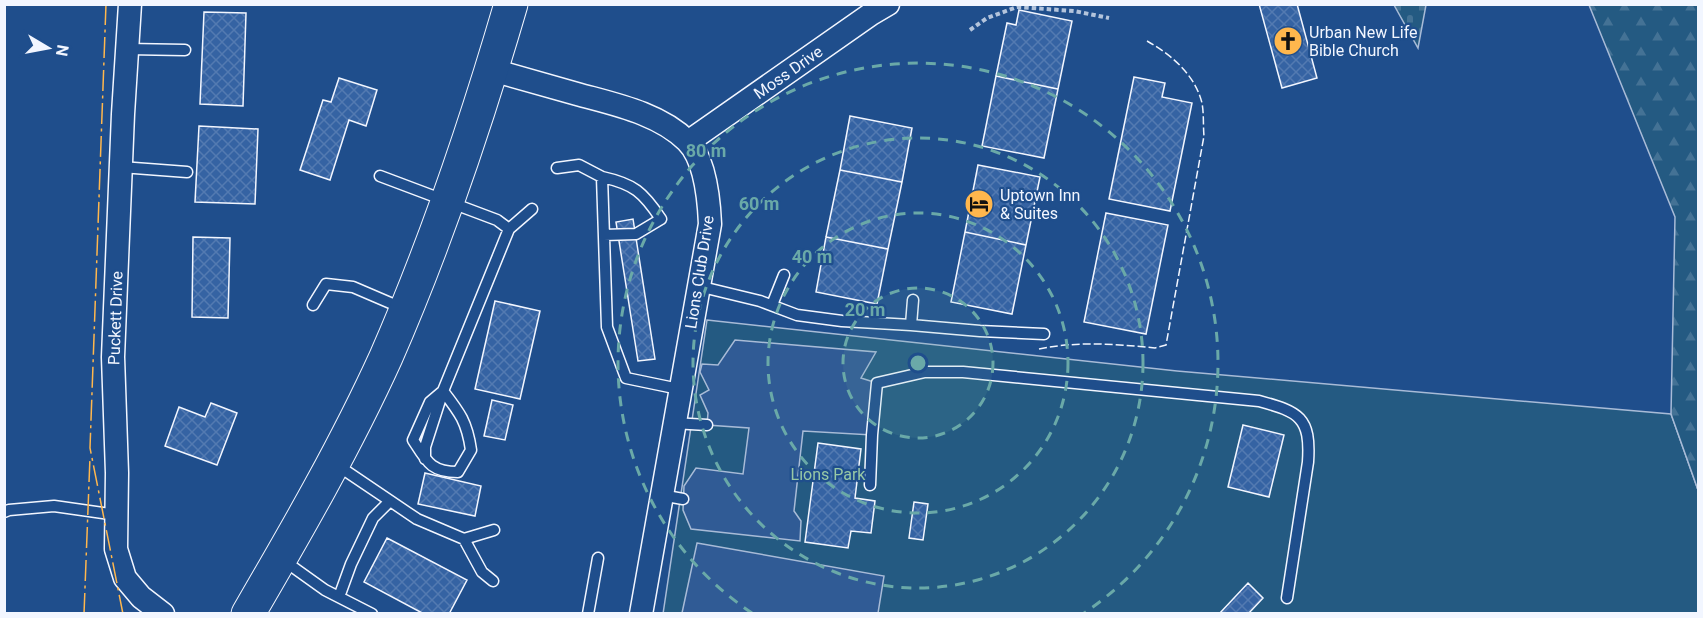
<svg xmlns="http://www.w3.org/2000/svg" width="1703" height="618" viewBox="0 0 1703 618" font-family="Roboto,sans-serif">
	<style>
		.green { fill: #245a82; stroke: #a8bbd7; stroke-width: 1.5 }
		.forest { fill: url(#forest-firs); stroke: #a8bbd7; stroke-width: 1.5 }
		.cemetery { fill: url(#cemetery-stones); stroke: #a8bbd7; stroke-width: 1.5 }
		.parking { fill: #305b95; stroke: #a8bbd7; stroke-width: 1.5 }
		.building { fill: url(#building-cross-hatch); stroke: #f2f6ff; stroke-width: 1.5 }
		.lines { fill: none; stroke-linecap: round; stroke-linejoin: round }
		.lane-casing { stroke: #f2f6ff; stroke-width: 13 }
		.street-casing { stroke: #f2f6ff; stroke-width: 25 }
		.primary-casing { stroke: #f2f6ff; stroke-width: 35 }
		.path { stroke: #b3c4dc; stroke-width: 4; stroke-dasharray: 4.5 3; stroke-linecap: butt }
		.lane { stroke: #1f4e8c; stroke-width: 10 }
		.street { stroke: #1f4e8c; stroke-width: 22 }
		.primary { stroke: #1f4e8c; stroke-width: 33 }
		.fence { stroke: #f2f6ff; stroke-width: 1.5; stroke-dasharray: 8 3; stroke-linecap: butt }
		.power { stroke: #ffb74d; stroke-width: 1.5; stroke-dasharray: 21 4.5 3 4.5; stroke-linecap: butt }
		.ring { fill: none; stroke: #6aa9a8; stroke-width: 3; stroke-dasharray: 10 8 }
		.labels { text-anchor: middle; stroke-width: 4.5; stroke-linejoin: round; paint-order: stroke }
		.poi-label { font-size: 16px; fill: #f2f6ff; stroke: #1f4e8c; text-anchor: start }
		.street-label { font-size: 16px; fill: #f2f6ff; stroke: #1f4e8c }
		.park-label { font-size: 16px; fill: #97c8a6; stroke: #1f4e8c }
		.centre { fill: #6aa9a8; stroke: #1f4e8c; stroke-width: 3 }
		.ring-label { font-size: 18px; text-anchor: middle; font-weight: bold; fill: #6aa9a8; stroke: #1f4e8c; stroke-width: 4.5; stroke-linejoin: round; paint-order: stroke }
	</style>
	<defs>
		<pattern id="forest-firs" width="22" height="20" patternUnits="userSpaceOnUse" patternTransform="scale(1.5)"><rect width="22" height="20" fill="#245a82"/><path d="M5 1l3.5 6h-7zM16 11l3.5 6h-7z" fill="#447295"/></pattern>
		<pattern id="cemetery-stones" width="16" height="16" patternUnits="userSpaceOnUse" patternTransform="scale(1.5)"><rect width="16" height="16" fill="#245a82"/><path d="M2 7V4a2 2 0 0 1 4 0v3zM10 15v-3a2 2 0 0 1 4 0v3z" fill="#447295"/></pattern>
		<pattern id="building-cross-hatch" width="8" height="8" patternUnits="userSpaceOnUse" patternTransform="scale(1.5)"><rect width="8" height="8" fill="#3563a3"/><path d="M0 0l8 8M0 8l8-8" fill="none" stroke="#537ab1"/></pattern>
	</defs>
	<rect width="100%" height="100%" fill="#1f4e8c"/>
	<path class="green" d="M707 320 1177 371 1671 414 1698 490V613L663 614Z"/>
	<path class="forest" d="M1589 5H1698V490L1671 414 1675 217Z"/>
	<path class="cemetery" d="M1394 5H1426L1418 48Z"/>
	<path class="parking" d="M735 340 876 352 861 378 877 383 872 435 803 431 794 511 801 521 800 541 691 529 683 510 684 486 696 468 743 474 749 428 707 425 708 413 700 395 709 390 700 372 702 364 718 365Z
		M697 543 884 576 878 613H682Z"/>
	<path class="building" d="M1259 4H1297L1317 78 1282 88Z
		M1019 10 1072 21 1058 89 996 76 1007 23 1016 25Z
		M204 12 246 13 243 106 200 104Z
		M996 76 1058 89 1044 158 982 146Z
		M1134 77 1165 83 1162 97 1192 103 1170 211 1109 199Z
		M339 78 377 90 366 126 349 120 330 180 300 170 323 100 331 102Z
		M850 116 912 128 902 182 840 170Z
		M199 126 258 129 255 204 195 202Z
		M978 165 1040 177 1026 245 965 232Z
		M840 170 902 182 888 249 826 237Z
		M1106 213 1168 225 1146 334 1084 322Z
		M633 219 655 359 638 361 616 222Z
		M965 232 1026 245 1012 314 951 302Z
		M193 237 230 238 228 318 192 317Z
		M826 237 888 249 877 304 816 292Z
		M495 301 540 311 520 399 475 389Z
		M492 400 513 405 505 440 484 436Z
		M211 403 237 413 217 465 165 446 179 407 205 417Z
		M1243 425 1284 435 1269 497 1228 487Z
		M818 443 861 449 855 498 875 501 871 533 851 531 848 548 805 542Z
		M425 473 481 486 475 516 418 504Z
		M914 502 928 504 923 540 909 538Z
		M387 538 467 580 449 614H424L364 582Z
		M1248 583 1263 598 1248 614H1219Z"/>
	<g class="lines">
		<g class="lane-casing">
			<path id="lane" d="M127 49 185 50
				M121 167 187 172
				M557 168 579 165 602 177 607 327 626 378 679 389
				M380 176 497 220 509 229
				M602 177C634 184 643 192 661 219L636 234 604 235
				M698 286 760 301 797 315 842 321 911 325
				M913 300 911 325 980 331 1044 334
				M313 305 326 284 353 287 402 308
				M772 305 784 275
				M443 391C460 413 467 422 471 450L458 472C431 472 427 462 413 440L430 402Z
				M673 423 707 425
				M425 459V447L443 391 509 229 532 209
				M337 465 417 519 464 539 494 530
				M870 485 872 435 877 383 925 372H963L1259 401C1299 412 1311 417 1308 462L1287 598
				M661 495 683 499
				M4 512 9 510 54 506 117 515
				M464 539 482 572 493 581
				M283 560 325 590 372 614
				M339 597 351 564 373 518 390 501
				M588 614 598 558"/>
		</g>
		<g class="street-casing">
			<path id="street" d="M130 4 123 114 113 357 117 473 116 549 125 578 141 597 163 614
				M492 70C520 78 548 86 577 94 613 104 659 113 687 141 705 159 709 200 710 224L641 614
				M688 142 871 14 888 4"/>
		</g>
		<g class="primary-casing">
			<path id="primary" d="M248 614C297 530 346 445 386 357 436 243 476 124 511 4"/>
		</g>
		<path class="path" d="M970 30 987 18 1017 7 1074 11 1109 18"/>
		<use href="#lane" class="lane"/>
		<use href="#street" class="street"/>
		<use href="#primary" class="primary"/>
		<path class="fence" d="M1039 349C1078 341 1116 344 1155 348L1166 345 1204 136C1203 126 1204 114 1202 103 1195 75 1172 55 1147 41"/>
		<path class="power" d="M106 4 90 448 123 614
			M84 614 90 457"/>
	</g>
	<circle cx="918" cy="363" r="75" fill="#6aa9a8" fill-opacity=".12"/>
	<g class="ring">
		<circle cx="918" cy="363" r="75"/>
		<circle cx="918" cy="363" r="150"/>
		<circle cx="918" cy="363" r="225"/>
		<path d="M752 613A300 300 0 1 1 1084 613"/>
	</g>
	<defs>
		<g id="church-disc" transform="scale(1.5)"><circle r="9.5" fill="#ffb74d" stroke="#1f4e8c"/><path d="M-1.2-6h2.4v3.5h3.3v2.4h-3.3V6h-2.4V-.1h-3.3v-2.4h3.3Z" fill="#111"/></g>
		<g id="hotel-disc" transform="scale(1.5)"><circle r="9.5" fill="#ffb74d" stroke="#1f4e8c"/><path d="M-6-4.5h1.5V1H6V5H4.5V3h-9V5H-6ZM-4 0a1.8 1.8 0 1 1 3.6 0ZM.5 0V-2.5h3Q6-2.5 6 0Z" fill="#111"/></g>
	</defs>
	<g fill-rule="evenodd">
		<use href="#church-disc" x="1288" y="41"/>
		<use href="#hotel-disc" x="979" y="204"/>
	</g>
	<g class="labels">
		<g class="poi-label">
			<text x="1309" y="38">Urban New Life<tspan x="1309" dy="18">Bible Church</tspan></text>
			<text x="1000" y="201">Uptown Inn<tspan x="1000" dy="18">&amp; Suites</tspan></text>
		</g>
		<g class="street-label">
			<text transform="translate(788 72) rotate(-35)" y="6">Moss Drive</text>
			<text transform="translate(699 272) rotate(-81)" y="6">Lions Club Drive</text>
			<text transform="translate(115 318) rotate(-88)" y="6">Puckett Drive</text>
		</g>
		<g class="park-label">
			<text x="828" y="480">Lions Park</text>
		</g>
	</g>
	<circle cx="918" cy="363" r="9" class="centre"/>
	<g class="ring-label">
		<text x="706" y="157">80 m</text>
		<text x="759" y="210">60 m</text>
		<text x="812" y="263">40 m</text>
		<text x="865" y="316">20 m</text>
	</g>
	<rect width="1703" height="618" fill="none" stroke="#f2f6ff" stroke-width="12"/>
	<g transform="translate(48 48) rotate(100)" stroke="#1f4e8c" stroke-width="4.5" paint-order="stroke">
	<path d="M0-4.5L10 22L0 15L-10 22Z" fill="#f2f6ff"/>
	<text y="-9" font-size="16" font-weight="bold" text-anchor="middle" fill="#f2f6ff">N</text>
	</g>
</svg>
